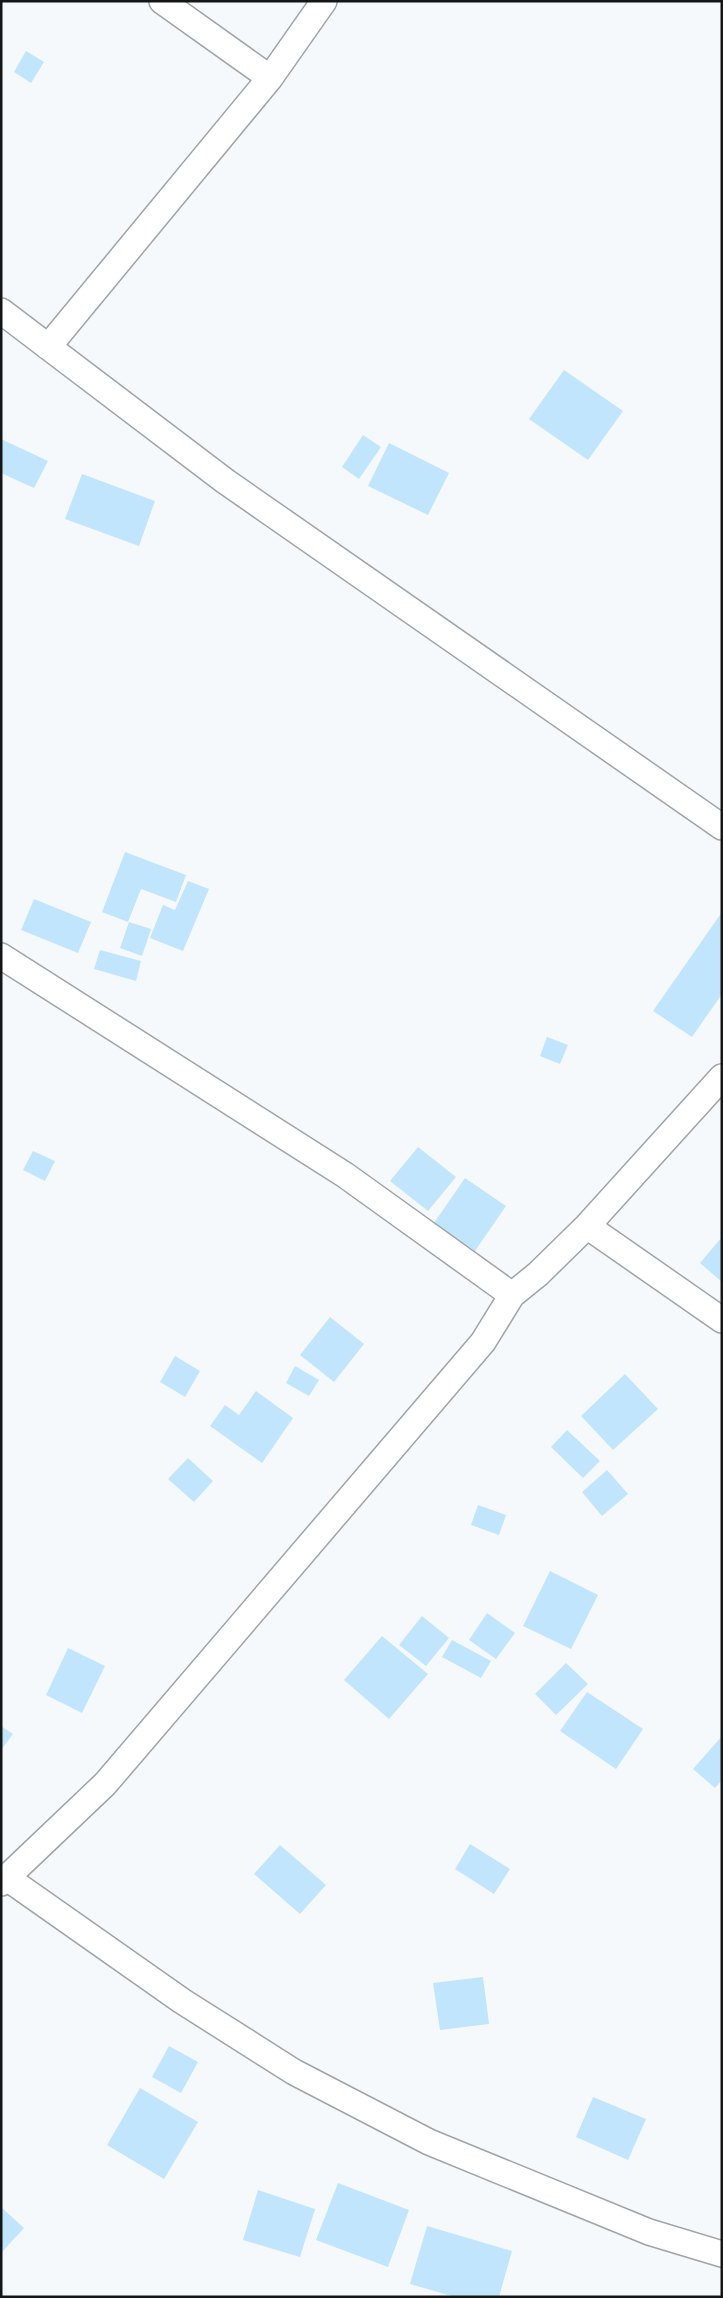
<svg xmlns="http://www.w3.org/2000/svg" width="723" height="2298" viewBox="0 0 723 2298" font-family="Lato,sans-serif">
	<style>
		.building { fill: #c1e5fd }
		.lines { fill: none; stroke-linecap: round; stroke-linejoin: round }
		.street-casing { stroke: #a0a4a6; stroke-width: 28 }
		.street { stroke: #fff; stroke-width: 25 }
	</style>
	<rect width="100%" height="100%" fill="#f5f9fb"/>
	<path class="building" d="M26 51 44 62 31 83 14 72Z
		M564 370 623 411 588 460 529 419Z
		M363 435 381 447 359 479 342 467Z
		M1 439 48 461 34 488 1 473Z
		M389 443 449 473 428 515 368 486Z
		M82 474 155 501 139 546 65 519Z
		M125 852 186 875 176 902 141 889 128 922 102 912Z
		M188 881 209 889 183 951 150 938 163 905 175 910Z
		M34 899 91 922 78 953 21 930Z
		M722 912V994L692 1037 653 1011Z
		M129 922 151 929 142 956 120 948Z
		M100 950 141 961 136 981 94 969Z
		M547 1037 568 1045 560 1064 540 1056Z
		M418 1147 456 1177 428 1211 390 1181Z
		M33 1151 55 1161 45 1181 23 1170Z
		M465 1178 506 1206 475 1251 434 1223Z
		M722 1237V1282L700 1263Z
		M330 1317 364 1344 334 1382 300 1355Z
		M175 1356 200 1371 185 1397 160 1382Z
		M295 1366 319 1380 309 1396 286 1383Z
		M625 1374 658 1409 613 1450 581 1416Z
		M256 1391 293 1418 262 1463 210 1426 225 1405 239 1415Z
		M567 1430 600 1461 583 1478 551 1447Z
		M188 1458 213 1481 194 1502 168 1479Z
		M607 1470 628 1494 602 1516 582 1492Z
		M478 1505 506 1515 499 1535 471 1525Z
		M550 1571 598 1595 571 1649 523 1626Z
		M487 1613 515 1633 496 1659 469 1640Z
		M422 1616 449 1638 426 1666 399 1645Z
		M382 1636 428 1674 389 1719 344 1680Z
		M452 1640 491 1661 481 1678 442 1657Z
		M68 1648 105 1666 82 1713 46 1695Z
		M566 1663 588 1684 556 1715 535 1694Z
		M587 1692 643 1729 616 1769 560 1731Z
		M1 1726 13 1734 1 1750Z
		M722 1736V1780L715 1788 693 1769Z
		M470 1844 510 1869 494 1894 455 1869Z
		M280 1845 326 1885 300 1914 254 1874Z
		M483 1977 489 2024 440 2030 433 1983Z
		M169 2046 198 2062 181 2093 152 2077Z
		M140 2088 198 2122 164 2179 107 2145Z
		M593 2097 646 2119 628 2160 576 2137Z
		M338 2183 409 2210 388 2267 316 2240Z
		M258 2190 315 2209 300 2257 243 2240Z
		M1 2207 24 2228 1 2253Z
		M427 2226 512 2251 499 2297H455L410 2284Z"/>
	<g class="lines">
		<g class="street-casing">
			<path id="street" d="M270 78 324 1
				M1 311 225 481 722 827
				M48 347 270 78 162 1
				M1 956 345 1175 512 1295
				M587 1226 722 1320
				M7 1878 182 2001 294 2072 429 2142 649 2232 722 2254
				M1 1883 105 1784 483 1342 512 1295 538 1274 587 1226 722 1077"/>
		</g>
		<use href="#street" class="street"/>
	</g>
	<rect width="723" height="2298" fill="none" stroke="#151617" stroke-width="5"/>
</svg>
